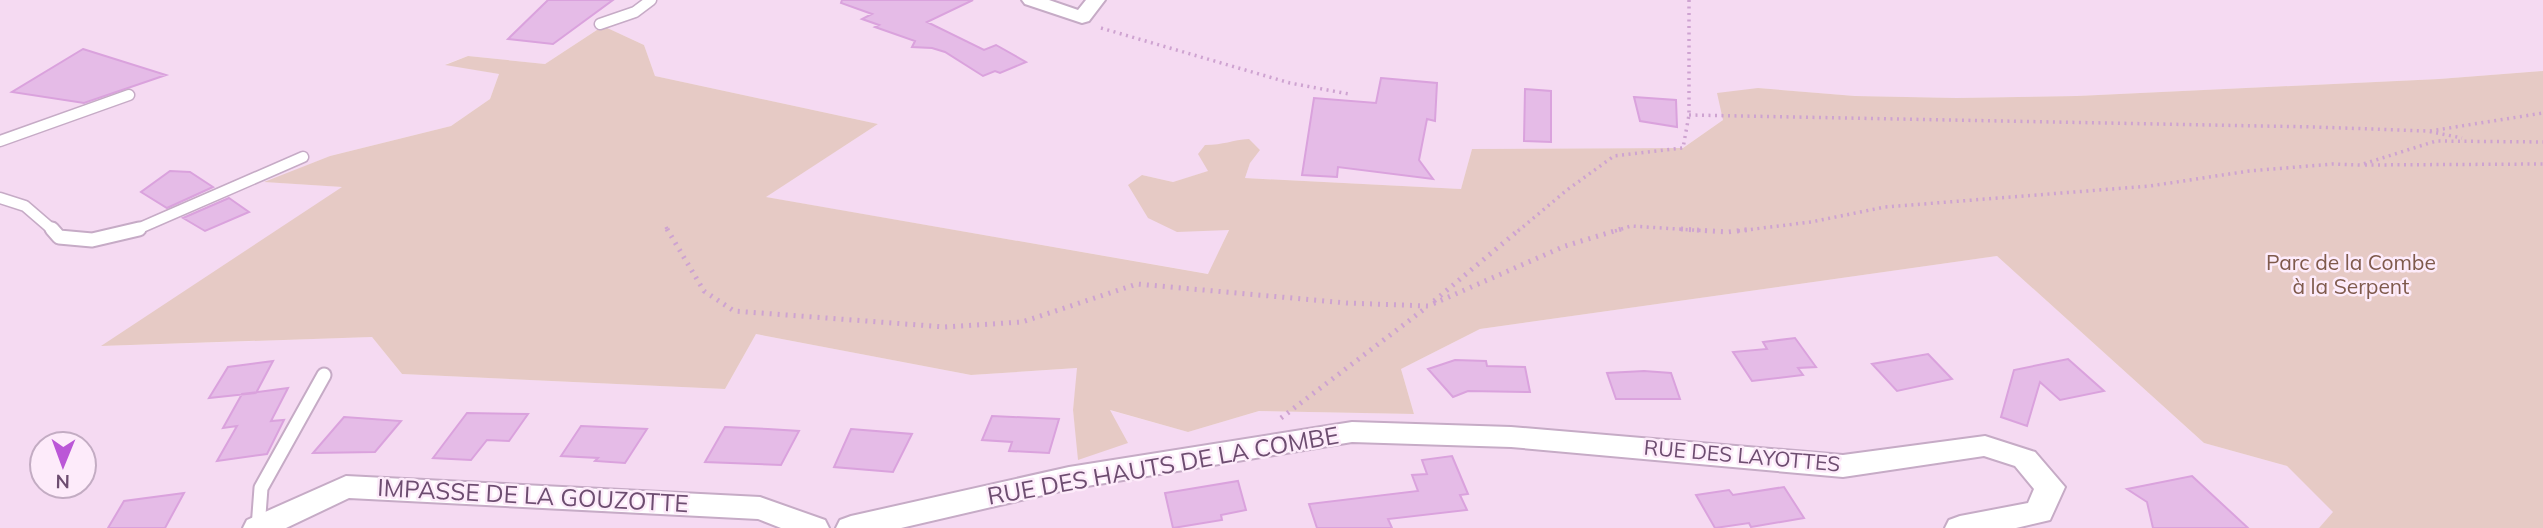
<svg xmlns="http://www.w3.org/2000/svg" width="2543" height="528" viewBox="0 0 2543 528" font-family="Mulish,sans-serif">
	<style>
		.residential { fill: #f5daf2; fill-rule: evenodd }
		.green { fill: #e6cac5 }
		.building { fill: #e5bbe7; stroke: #daa2dd; stroke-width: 2 }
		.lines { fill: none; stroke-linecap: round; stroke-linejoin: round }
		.lane-far1-casing { stroke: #c6abc6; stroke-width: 13 }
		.lane-casing { stroke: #c6abc6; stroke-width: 17 }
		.street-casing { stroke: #c6abc6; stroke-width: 4 }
		.path-far1 { stroke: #cea3d1; stroke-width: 3.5; stroke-dasharray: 2 4.5; stroke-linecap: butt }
		.path { stroke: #cea3d1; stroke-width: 5; stroke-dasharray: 2 6; stroke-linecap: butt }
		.lane-far1 { stroke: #fff; stroke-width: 10 }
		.lane { stroke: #fff; stroke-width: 13 }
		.street { fill: #fff; fill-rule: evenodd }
		.labels { text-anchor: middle; stroke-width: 5; stroke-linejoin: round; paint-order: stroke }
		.park-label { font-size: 21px; fill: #7f5a4c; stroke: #fdebfa }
		.street-label { font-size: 21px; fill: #6d4d70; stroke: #fdebfa }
		.near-street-label { font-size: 24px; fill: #6d4d70; stroke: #fdebfa }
	</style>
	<rect width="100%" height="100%" fill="#fae5f6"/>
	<path class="residential" d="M0 0H2543V71L2439 79 2077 96 1957 98 1855 96 1758 88 1723 120 1683 148 1472 149 1461 189 1245 178 1250 163 1226 145 1205 146 1199 154 1209 171 1173 182 1142 175 1229 229 1209 274 765 197 878 124 655 76 644 45 603 26 545 64 468 56 446 64 499 74 490 99 451 126 330 156 266 182 343 187 103 346 372 337 402 374 725 389 756 334 971 375 1078 368 1073 410 1079 459 1109 410 1188 432 1259 411 1414 414 1401 369 1480 329 1997 256 2204 443 2287 466 2334 512 2319 528H0ZM42 444H84V486H42Z"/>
	<path class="green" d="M603 26 644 45 655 76 878 124 766 197 1208 274 1229 230 1177 232 1148 218 1128 185 1142 175 1173 182 1208 171 1198 154 1205 145C1224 145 1232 140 1249 139L1260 150 1250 163 1245 178 1461 189 1472 149 1683 148 1723 120 1717 93 1758 88 1855 96 1957 98 2077 96 2439 79 2543 71V528H2319L2333 512 2287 466 2204 443 1997 256 1480 329 1401 369 1414 414 1259 411 1188 432 1110 410 1128 443 1078 460 1073 410 1077 368 971 375 756 334 725 389 402 374 372 337 101 346 342 187 264 182 330 156 451 126 490 99 499 74 445 65 468 56 545 64Z"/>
	<path class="building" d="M548 0H613L553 44 508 39Z
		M842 0H973L927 22 984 50 996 45 1026 62 1000 73 995 71 983 76 945 52 932 48 912 47 915 41 875 27 879 25 862 19 872 14 841 3Z
		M83 49 166 75 84 103 12 92Z
		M1381 78 1437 83 1435 121 1427 119 1419 160 1433 179 1338 167 1337 177 1302 175 1314 98 1376 103Z
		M1525 89 1551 91V142L1524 141Z
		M1634 97 1676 100 1677 127 1640 121Z
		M170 171 190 172 213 187 167 208 141 192Z
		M229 198 249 212 205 231 183 218Z
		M1795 338 1816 367 1798 368 1803 375 1752 381 1733 352 1767 349 1763 342Z
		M1928 354 1952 379 1897 391 1872 364Z
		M2068 359 2104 391 2060 400 2040 382 2027 426 2001 417 2014 370Z
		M1455 360 1486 361 1487 366 1525 367 1530 392 1468 391 1453 397 1428 369Z
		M273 361 256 393 209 398 228 367Z
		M1644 371 1671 373 1680 399H1616L1607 373Z
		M288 388 271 421 284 420 267 454 217 461 237 426 223 428 242 394Z
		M467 413 528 414 509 441 487 440 471 460 433 458Z
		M992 416 1059 419 1049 453 1009 451 1012 442 982 440Z
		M344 417 401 421 375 452 313 453Z
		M581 426 647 429 625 463 595 461 598 458 561 456Z
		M725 427 768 429 799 431 781 465 705 462Z
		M851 429 912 434 893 472 834 467Z
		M1452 456 1468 494 1460 495 1467 510 1388 519 1392 528H1317L1309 504 1418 491 1412 475 1427 474 1422 460Z
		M2192 476 2207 490 2248 528H2153L2147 502 2127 489Z
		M1238 481 1246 510 1221 515 1222 520 1173 528 1165 493Z
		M1784 487 1804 518 1751 527 1749 523 1715 528 1696 495 1729 490 1733 495Z
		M184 493 165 528H108L124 501Z"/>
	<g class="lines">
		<g class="lane-far1-casing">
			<path id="lane-far1" d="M600 24 635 12 651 0
				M0 141 129 95
				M0 198 25 206 54 231
				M133 231 303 157"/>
		</g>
		<g class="lane-casing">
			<path id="lane" d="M52 229 59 237 92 240 139 229
				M258 528 261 488 324 375"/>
		</g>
		<g class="street-casing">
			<path id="street" d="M1022 0H1049L1078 10 1086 0H1105L1089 21 1082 23 1025 4Z
				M1352 422 1511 427 1843 455 1985 436 2035 452 2065 487 2050 520 2016 528H1945L1949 520 1960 516 2028 503 2034 489 2015 466 1984 456 1843 477 1511 447 1352 442 1069 489 901 528H836L840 520 851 516 1069 467Z
				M346 476 760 497 825 520 829 528H781L758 519 349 498 286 528H243L247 520Z"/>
		</g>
		<path class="path-far1" d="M1101 28 1290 83 1349 94
			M1689 115 2315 127 2427 131 2462 138
			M2430 131 2543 113
			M2365 165 2543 164
			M666 227 668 231
			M1518 231 1567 190 1614 156 1683 148 1689 115V0
			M1615 231 1631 226 1709 231
			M1738 231 1811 222 1885 207 2150 186 2249 171 2333 164 2360 165 2436 141 2543 142"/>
		<path class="path" d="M667 229 704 291 734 311 945 327 1022 322 1137 284 1347 303 1428 306 1565 246 1621 229
			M1681 229 1728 232 1752 229
			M1434 301 1520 229
			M1281 418 1427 307"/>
		<use href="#lane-far1" class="lane-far1"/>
		<use href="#lane" class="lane"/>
		<use href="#street" class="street"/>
	</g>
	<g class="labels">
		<g class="park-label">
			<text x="2351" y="270">Parc de la Combe<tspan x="2351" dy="24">à la Serpent</tspan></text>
		</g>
		<g class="street-label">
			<text transform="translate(1742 456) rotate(5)" y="7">RUE DES LAYOTTES</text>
		</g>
		<g class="near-street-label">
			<text transform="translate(1163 466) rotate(-10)" y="8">RUE DES HAUTS DE LA COMBE</text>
			<text transform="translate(533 496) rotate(3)" y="8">IMPASSE DE LA GOUZOTTE</text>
		</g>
	</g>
	<g transform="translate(63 465) rotate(181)"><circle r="33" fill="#fdebfa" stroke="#c3acc3" stroke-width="2"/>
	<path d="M0-5L12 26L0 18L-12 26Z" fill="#bb57d7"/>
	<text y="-10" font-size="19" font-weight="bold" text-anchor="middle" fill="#6d4d70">N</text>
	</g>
</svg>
